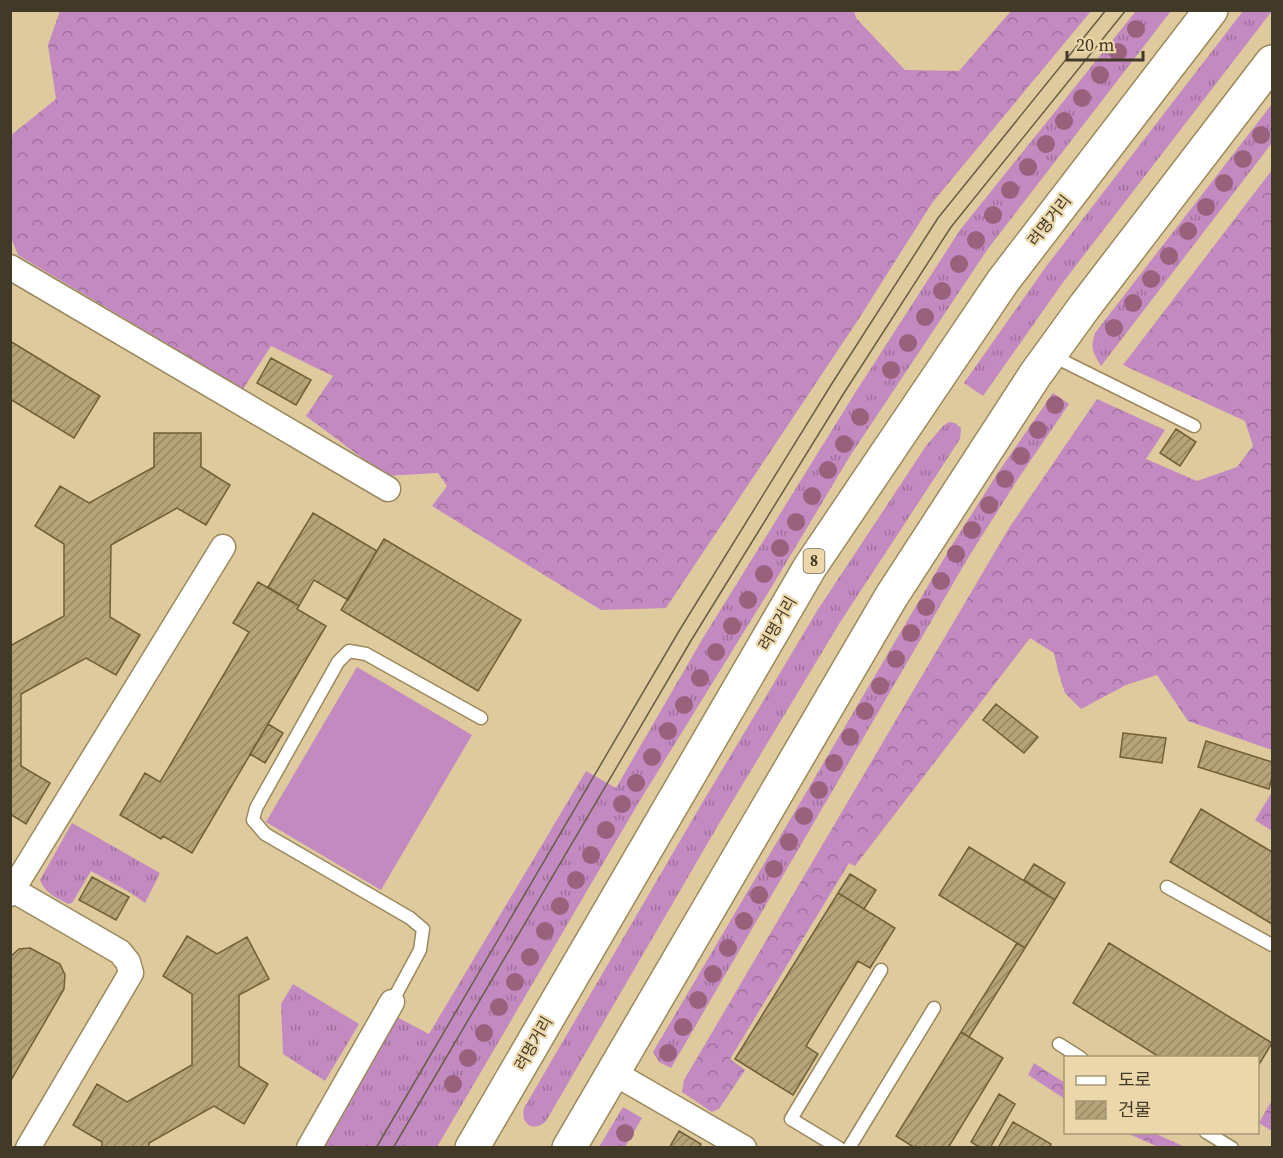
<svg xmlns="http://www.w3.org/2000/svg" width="1283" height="1158" viewBox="0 0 1283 1158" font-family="'Source Serif 4','Noto Sans KR',serif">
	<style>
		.grass { fill: url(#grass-tufts) }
		.forest { fill: url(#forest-crowns) }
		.pitch { fill: #c389c1 }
		.building { fill: url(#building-hatch); stroke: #716036; stroke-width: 1.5 }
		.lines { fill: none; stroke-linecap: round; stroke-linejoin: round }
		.lane-casing { stroke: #9b895e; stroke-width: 15 }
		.street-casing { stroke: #9b895e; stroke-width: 27 }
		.highway-casing { stroke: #9b895e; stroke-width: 36 }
		.lane { stroke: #fff; stroke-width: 12 }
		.street { stroke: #fff; stroke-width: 24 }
		.highway { stroke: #fff; stroke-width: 33 }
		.tram { stroke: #685d45; stroke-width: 1.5 }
		.tree { fill: #9a617d }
		.labels { text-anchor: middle; stroke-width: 4.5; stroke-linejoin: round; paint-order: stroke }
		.shield { fill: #ebd7aa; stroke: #75694f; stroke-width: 1.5 }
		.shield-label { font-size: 15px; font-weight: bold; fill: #423a28 }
		.street-label { font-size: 16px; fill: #423a28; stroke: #ebd7aa }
	</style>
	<defs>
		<pattern id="grass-tufts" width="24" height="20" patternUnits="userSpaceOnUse" patternTransform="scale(1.5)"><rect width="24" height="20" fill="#c389c1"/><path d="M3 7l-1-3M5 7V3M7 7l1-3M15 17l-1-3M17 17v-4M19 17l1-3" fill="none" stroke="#a0719d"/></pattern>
		<pattern id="forest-crowns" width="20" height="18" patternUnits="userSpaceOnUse" patternTransform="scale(1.5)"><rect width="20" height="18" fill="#c389c1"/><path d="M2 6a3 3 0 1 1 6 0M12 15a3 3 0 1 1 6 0" fill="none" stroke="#a0719d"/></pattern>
		<pattern id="building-hatch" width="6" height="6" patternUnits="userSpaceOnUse" patternTransform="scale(1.5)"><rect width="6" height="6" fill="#b6a377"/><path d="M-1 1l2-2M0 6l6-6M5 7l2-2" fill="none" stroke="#968662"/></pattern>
	</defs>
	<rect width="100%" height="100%" fill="#deca9d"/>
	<path class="grass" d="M1136 11H1171L987 250 850 456 774 583 639 802 437 1147 323 1148 397 1017 429 1034 586 771 616 788 703 638 855 393 960 230Z
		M1243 11H1272L1064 281 983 396 964 383 1045 268Z
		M1272 104V143L1101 366C1093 352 1090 349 1095 333Z
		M1053 393 1069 404 1016 482 968 558 671 1068 659 1062 653 1052 952 545 999 471Z
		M949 422 955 423 961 428 960 439 839 624 720 822 546 1121C534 1133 520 1124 524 1108L698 810 817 611 926 446 943 426Z
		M72 823 160 873 145 903 131 893 91 871 72 903 68 904C57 898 45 893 40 880Z
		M293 984 359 1024 325 1081 283 1054 281 1004Z
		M623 1107 642 1118 625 1147H599Z"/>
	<path class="forest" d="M60 11H854L856 18 905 70 959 71 1011 11H1091L932 203 858 320 666 608 601 610 432 506 447 486 438 473 386 476 306 416 333 376 271 346 243 389 18 255 11 238 10 136 56 99 48 45Z
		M1272 170V750L1188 721 1157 675 1126 685 1081 709 1065 693 1058 671 1054 653 1030 638 855 866 849 863 730 1059 745 1070 719 1109 712 1112 682 1092 684 1080 1009 528 1097 399 1165 430 1146 459 1197 481 1237 467 1253 446 1245 421 1123 365Z
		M1272 792V831L1255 820Z
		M1034 1063 1065 1083V1099L1028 1075Z
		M1272 1100V1131L1259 1123Z
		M1127 1133H1154L1185 1147H1158Z"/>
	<path class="pitch" d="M357 667 472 735 381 890 266 822Z"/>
	<path class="building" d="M10 341 100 396 74 438 10 399Z
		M271 358 311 380 296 405 257 383Z
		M1176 429 1196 442 1180 466 1160 453Z
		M154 433H201V467L230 485 206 525 177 508 111 545 110 617 140 635 116 675 86 658 21 694V766L50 783 26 824 10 814V646L64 616V544L35 526 60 486 89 503 154 467Z
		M313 513 377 551 348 600 314 580 299 606 268 587Z
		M384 539 521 620 478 691 341 610Z
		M258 582 299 606 297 609 326 626 192 853 163 836 161 839 120 815 145 773 160 782 249 632 233 623Z
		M996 704 1038 737 1024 753 983 720Z
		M268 724 283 733 265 763 250 754Z
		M1123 733 1166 738 1162 763 1120 757Z
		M1206 741 1272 762V777L1269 789 1198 767Z
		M1201 809 1272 852V924L1170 862Z
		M969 847 1055 900 1025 948 939 895Z
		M1034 864 1065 883 1055 900 1024 880Z
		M850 874 876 890 864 909 838 893Z
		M92 877 129 897 116 920 79 900Z
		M838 893 895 928 870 968 858 961 806 1046 818 1054 793 1095 735 1059Z
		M187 936 217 954 247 937 269 979 239 995V1066L268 1084 244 1124 214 1106 149 1143V1148H102V1142L73 1125 97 1084 127 1102 192 1065V994L163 976Z
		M1017 943 1025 948 969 1037 961 1032Z
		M1109 943 1272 1043 1258 1066V1058H1161L1073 1003Z
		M30 948 60 964 65 975 64 989 10 1082V957L19 949Z
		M961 1032 1003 1058 948 1148H915L896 1136Z
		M999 1094 1015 1104 990 1148H981L971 1142Z
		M1013 1122 1051 1144 1049 1148H998Z
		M679 1131 701 1144 699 1148H669Z"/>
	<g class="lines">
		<g class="lane-casing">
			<path id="lane" d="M1051 355 1194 426
				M1167 887 1272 945
				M392 1002 420 950 423 929 410 918 265 834 253 820 256 808 338 662 349 651 366 654 481 718
				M1059 1044 1081 1058
				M1206 1132 1232 1148
				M839 1148 791 1119 881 970
				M849 1148 934 1008"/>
		</g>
		<g class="street-casing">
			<path id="street" d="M10 267 388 489
				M13 890 120 952 128 962 131 973 28 1148
				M10 894 223 547
				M614 1073 744 1148
				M309 1148 392 1002"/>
		</g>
		<g class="highway-casing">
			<path id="highway" d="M472 1148 810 567 1003 281 1211 10
				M569 1148 891 597 1035 375 1085 306 1272 62"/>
		</g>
		<use href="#lane" class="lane"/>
		<use href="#street" class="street"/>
		<use href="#highway" class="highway"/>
		<path class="tram" d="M376 1148 679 631 831 385 938 218 1106 10
			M393 1148 692 639 844 393 951 227 1126 10"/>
	</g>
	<g class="tree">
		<circle cx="1136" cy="29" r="9"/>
		<circle cx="1118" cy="52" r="9"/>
		<circle cx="1100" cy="75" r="9"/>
		<circle cx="1082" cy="98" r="9"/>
		<circle cx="1064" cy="121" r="9"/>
		<circle cx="1261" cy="135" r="9"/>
		<circle cx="1046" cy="144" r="9"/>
		<circle cx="1243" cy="159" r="9"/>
		<circle cx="1028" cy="167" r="9"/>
		<circle cx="1224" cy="183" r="9"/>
		<circle cx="1010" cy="190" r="9"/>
		<circle cx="1206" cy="207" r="9"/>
		<circle cx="993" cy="215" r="9"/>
		<circle cx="1188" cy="231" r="9"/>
		<circle cx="976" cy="240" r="9"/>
		<circle cx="1169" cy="256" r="9"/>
		<circle cx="959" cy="264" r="9"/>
		<circle cx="1151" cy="279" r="9"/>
		<circle cx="942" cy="291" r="9"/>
		<circle cx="1133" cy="303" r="9"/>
		<circle cx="925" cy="317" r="9"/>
		<circle cx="1114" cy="328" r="9"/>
		<circle cx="908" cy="343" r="9"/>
		<circle cx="891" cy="370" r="9"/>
		<circle cx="1055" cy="405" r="9"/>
		<circle cx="860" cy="417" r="9"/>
		<circle cx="1038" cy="430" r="9"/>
		<circle cx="844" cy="444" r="9"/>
		<circle cx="1021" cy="456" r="9"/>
		<circle cx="828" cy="470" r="9"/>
		<circle cx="1005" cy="479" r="9"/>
		<circle cx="812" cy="496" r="9"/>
		<circle cx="989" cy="505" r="9"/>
		<circle cx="796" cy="522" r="9"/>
		<circle cx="972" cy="530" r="9"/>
		<circle cx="780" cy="548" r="9"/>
		<circle cx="956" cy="554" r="9"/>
		<circle cx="764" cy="574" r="9"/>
		<circle cx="941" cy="581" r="9"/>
		<circle cx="748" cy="600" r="9"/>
		<circle cx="926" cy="607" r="9"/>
		<circle cx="732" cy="626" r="9"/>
		<circle cx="911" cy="633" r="9"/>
		<circle cx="716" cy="652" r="9"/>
		<circle cx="896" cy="659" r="9"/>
		<circle cx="700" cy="678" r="9"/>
		<circle cx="880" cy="686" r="9"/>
		<circle cx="684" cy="705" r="9"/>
		<circle cx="865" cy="711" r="9"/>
		<circle cx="668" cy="731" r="9"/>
		<circle cx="850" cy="737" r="9"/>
		<circle cx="652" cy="757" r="9"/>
		<circle cx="834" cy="763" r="9"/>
		<circle cx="636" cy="783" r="9"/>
		<circle cx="819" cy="790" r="9"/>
		<circle cx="622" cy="804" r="9"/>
		<circle cx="804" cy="816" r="9"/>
		<circle cx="606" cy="830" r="9"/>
		<circle cx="789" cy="842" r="9"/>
		<circle cx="591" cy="855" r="9"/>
		<circle cx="774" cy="869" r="9"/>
		<circle cx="576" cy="880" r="9"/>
		<circle cx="759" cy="895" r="9"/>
		<circle cx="560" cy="906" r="9"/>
		<circle cx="744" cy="921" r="9"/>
		<circle cx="545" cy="931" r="9"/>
		<circle cx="728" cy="948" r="9"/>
		<circle cx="530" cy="957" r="9"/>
		<circle cx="713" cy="974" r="9"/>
		<circle cx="515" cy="982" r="9"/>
		<circle cx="698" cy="1000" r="9"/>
		<circle cx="499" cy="1007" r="9"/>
		<circle cx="683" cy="1027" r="9"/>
		<circle cx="484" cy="1033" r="9"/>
		<circle cx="668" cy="1053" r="9"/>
		<circle cx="468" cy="1058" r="9"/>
		<circle cx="453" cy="1084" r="9"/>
		<circle cx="625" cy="1133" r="9"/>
	</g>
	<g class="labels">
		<rect class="shield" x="803.5" y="549" width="21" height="24" rx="4.5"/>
		<g class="shield-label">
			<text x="814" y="566">8</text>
		</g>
		<g class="street-label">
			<text transform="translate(1049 220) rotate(-52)" y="6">려명거리</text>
			<text transform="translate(777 623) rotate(-60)" y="6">려명거리</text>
			<text transform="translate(533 1043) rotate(-60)" y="6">려명거리</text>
		</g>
	</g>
	<rect width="1283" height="1158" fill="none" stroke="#423a28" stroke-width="24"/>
	<rect x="1064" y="1056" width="195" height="78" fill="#ebd7aa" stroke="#a79876" stroke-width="1.5"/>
	<rect x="1076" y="1076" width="30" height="9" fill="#ffffff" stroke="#a79876" stroke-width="1.5"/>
	<text x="1118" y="1086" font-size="18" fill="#423a28">도로</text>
	<rect x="1076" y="1101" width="30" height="18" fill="url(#building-hatch)" stroke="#a79876" stroke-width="1.5"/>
	<text x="1118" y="1116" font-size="18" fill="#423a28">건물</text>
	<path d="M1067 51v9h76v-9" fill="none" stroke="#423a28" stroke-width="3"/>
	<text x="1076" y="51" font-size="18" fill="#423a28" stroke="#ebd7aa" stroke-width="4.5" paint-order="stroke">20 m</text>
</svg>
